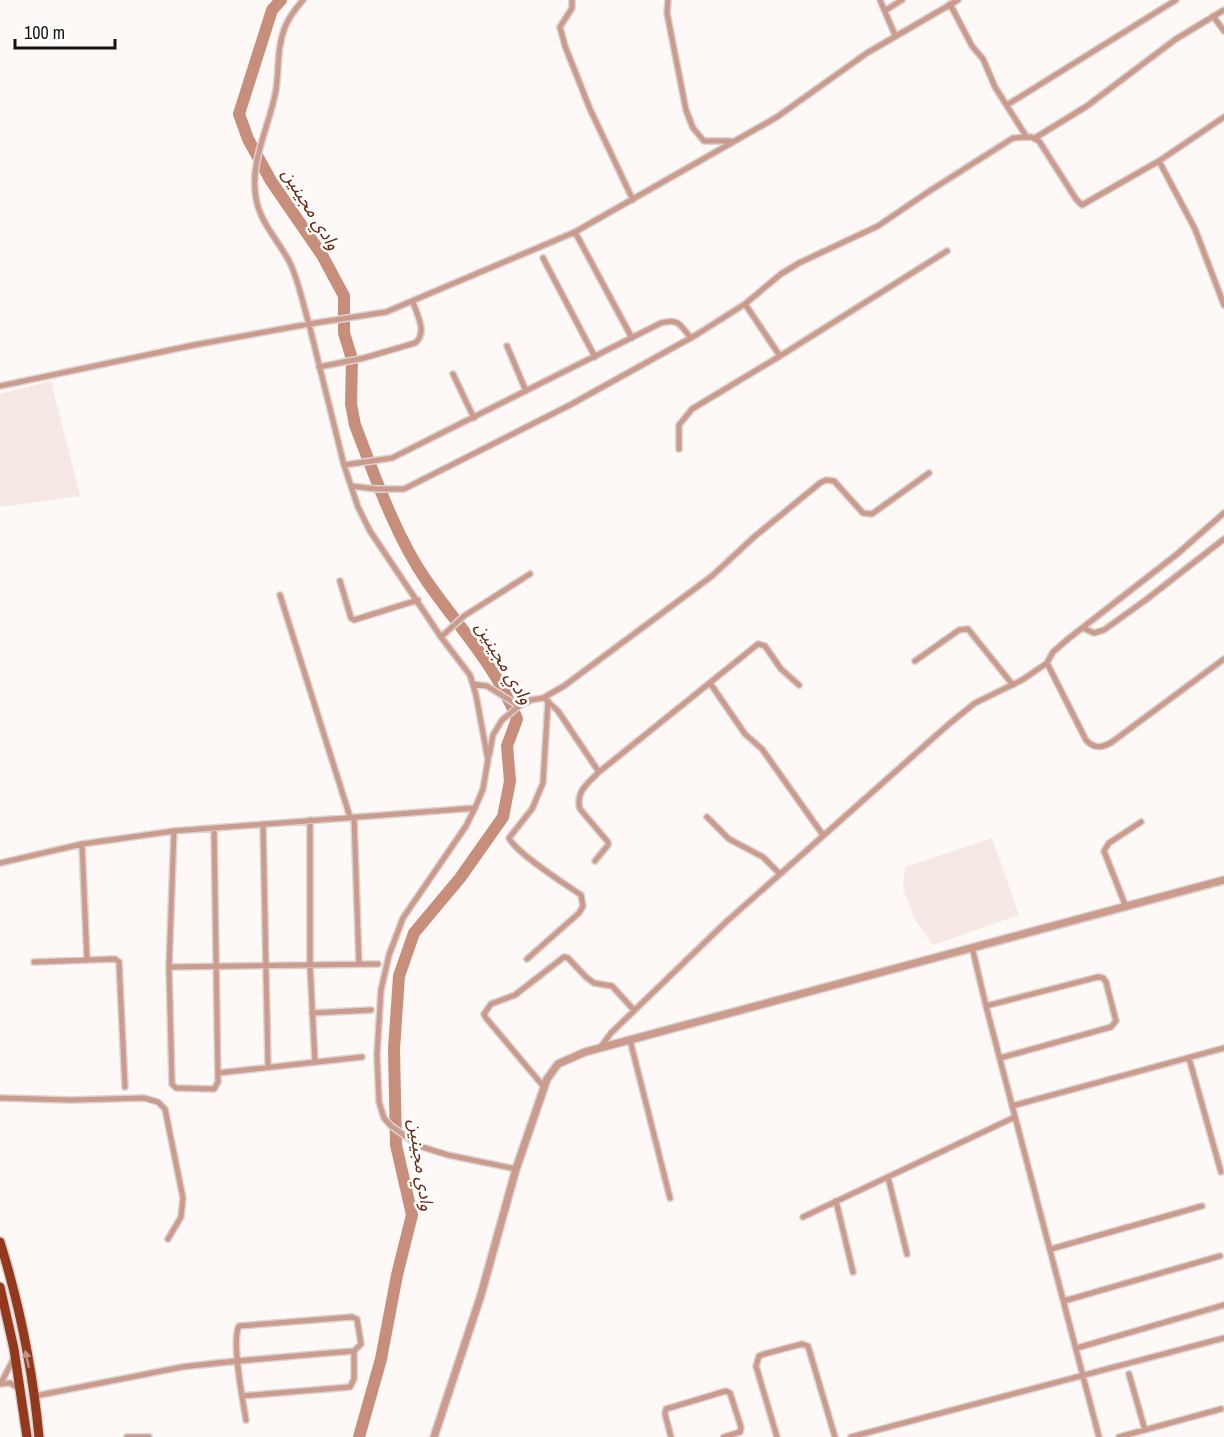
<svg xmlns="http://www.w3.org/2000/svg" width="1224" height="1437" viewBox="0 0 1224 1437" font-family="'Archivo Narrow','Noto Sans Arabic',sans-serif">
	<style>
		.built { fill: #f6e8e4 }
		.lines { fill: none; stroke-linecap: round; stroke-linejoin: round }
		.river { stroke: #c88e7c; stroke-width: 12 }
		.minor-casing { stroke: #dad3d1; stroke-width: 8 }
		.tertiary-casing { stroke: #dad3d1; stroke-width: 10 }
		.trunk-casing { stroke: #dad3d1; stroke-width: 12 }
		.minor { stroke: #cb9b8d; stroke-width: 5 }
		.tertiary { stroke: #cb9b8d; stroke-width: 7 }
		.trunk { stroke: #92381c; stroke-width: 9 }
		.oneway { fill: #c39282 }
		.labels { text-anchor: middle; stroke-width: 5; stroke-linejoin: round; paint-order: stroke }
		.water-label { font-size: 18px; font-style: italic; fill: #6a230d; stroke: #fff }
	</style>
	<rect width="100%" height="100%" fill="#fef8f6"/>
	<path class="built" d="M51 381 80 496 0 507V394Z
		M992 838 1019 915 933 945 915 920 903 889 905 867Z"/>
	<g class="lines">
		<path class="river" d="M281 0 272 10 239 114 248 139 271 181 322 255 344 296V333L352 359 351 404 355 425C374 474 396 537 426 580 457 625 497 667 517 719L507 746 510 781 503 817 460 878 414 933 399 976 394 1049 396 1145 412 1215 397 1275 381 1359 359 1437"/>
		<g class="minor-casing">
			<path id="minor" d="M303 0C296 8 289 17 285 27 277 47 279 69 276 90 270 125 249 162 256 198 260 223 279 241 290 263 299 282 303 304 309 324L386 312 575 232 777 117 867 53 958 0
				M572 0V8L560 27 565 46 590 109 633 200
				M668 0 667 13 686 110 693 128 704 141H730
				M880 0 895 35
				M950 4 972 46 983 59 995 87 1026 136
				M886 10 902 0
				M1213 16 1224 31
				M1007 105 1176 0
				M1035 138 1087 106 1176 39 1224 10
				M1159 161 1195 229 1224 305
				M575 232 632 338
				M543 258 595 357
				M507 346 526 391
				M780 356 947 251
				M319 367 364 358 415 343C428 333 417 315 413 302
				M453 374 474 418
				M0 386 194 345 309 324 344 465 358 507 370 531 441 637 470 675 476 695 488 760 483 789 475 808 466 826 403 918 389 955 381 990 377 1055 379 1102 384 1118 390 1125 419 1146 448 1155 516 1169
				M679 449V425L692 409 780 356 745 304
				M344 465 392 458 661 323C679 318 680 325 691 338
				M351 486 376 489H404L570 405 696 335 745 304 781 274 799 263 878 226 928 192 1013 138 1031 137 1039 141 1076 199 1082 205 1159 161 1224 117
				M340 581 351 618 354 620 418 600
				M280 595 350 817
				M1083 628 1094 633 1104 630 1147 599 1224 539
				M441 637 464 616 530 574
				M915 661 959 630 968 629 1013 685
				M1047 663 1086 740C1094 749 1102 748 1112 742L1224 659
				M710 683 745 734 762 749 823 835
				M473 684 487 686 519 706
				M547 701 558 711 599 772
				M489 756 493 735 502 720 519 706 531 700 543 698 564 686 712 576 754 537 820 483 826 480 834 481 863 513 872 514 929 473
				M354 817 359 964
				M707 817 729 839 763 857 780 874
				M310 820V965L315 1062
				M263 824 268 1067
				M174 831 169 967 172 1084 176 1088 214 1089 218 1082 214 829
				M82 844 87 960
				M595 861 608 845V842L580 809C575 792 588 783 599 772L758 644 765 646 781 669 799 685
				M0 863 82 844 174 831 475 808
				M1126 907 1104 851 1109 843 1141 822
				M972 947 986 1006 1099 1437
				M527 959 579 913 583 906 581 895C565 884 516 853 509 838L532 809 543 783 548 701
				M34 962 115 959 119 962 125 1087
				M169 967 378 964
				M986 1006 1098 977 1103 978 1106 982 1116 1021 1111 1027 1000 1058
				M312 1013 371 1010
				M630 1040 670 1198
				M600 1048 611 1033 726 922 949 724 975 703 1022 680 1047 663 1053 652 1068 639 1176 555 1224 513
				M1189 1058 1221 1172
				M218 1073 362 1057
				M544 1087 486 1018 484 1014 491 1004 515 995 564 957 568 958 586 977 594 983 612 986 634 1010
				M0 1098 71 1100 144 1098 158 1102 165 1109 183 1198 181 1217 168 1239
				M1012 1106 1224 1048
				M888 1177 907 1254
				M836 1201 853 1272
				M803 1217 1015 1117
				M1051 1249 1202 1206
				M1064 1301 1220 1256
				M1077 1348 1224 1305
				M1129 1374 1145 1430
				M1 1383 14 1358
				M0 1384 10 1383 20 1389
				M35 1396 182 1367C239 1360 297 1356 354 1351L361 1344 357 1319 352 1317 239 1326C231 1341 243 1401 246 1420
				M242 1396 350 1387 354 1379V1351
				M127 1437H149
				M671 1437 665 1414 666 1409 726 1391 730 1393 741 1427 740 1432 724 1437
				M777 1437 756 1366 759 1356 764 1354 802 1344 808 1346 835 1437
				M851 1437 1224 1338
				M1119 1437 1221 1409"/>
		</g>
		<g class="tertiary-casing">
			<path id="tertiary" d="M434 1437 481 1295 516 1169 547 1079 558 1064 585 1052 1224 880"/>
		</g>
		<g class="trunk-casing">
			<path id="trunk" d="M0 1242C19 1303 33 1373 39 1437
				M0 1287 14 1349 27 1437"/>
		</g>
		<use href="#minor" class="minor"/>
		<use href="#tertiary" class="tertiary"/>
		<use href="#trunk" class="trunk"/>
	</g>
	<defs><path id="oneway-solid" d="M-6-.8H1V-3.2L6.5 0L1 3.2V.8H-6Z" transform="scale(1.5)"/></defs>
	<use class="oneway" href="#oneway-solid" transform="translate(27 1359) rotate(-102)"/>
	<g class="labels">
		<g class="water-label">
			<text transform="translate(311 209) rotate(58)" y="6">وادي مجينين</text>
			<text transform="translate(504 663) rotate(59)" y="6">وادي مجينين</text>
			<text transform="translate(421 1165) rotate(82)" y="6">وادي مجينين</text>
		</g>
	</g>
	<path d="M15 39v9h100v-9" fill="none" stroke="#1a110e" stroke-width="3"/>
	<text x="24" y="39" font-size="18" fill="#1a110e" stroke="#ffffff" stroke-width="4.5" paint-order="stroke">100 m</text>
</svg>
